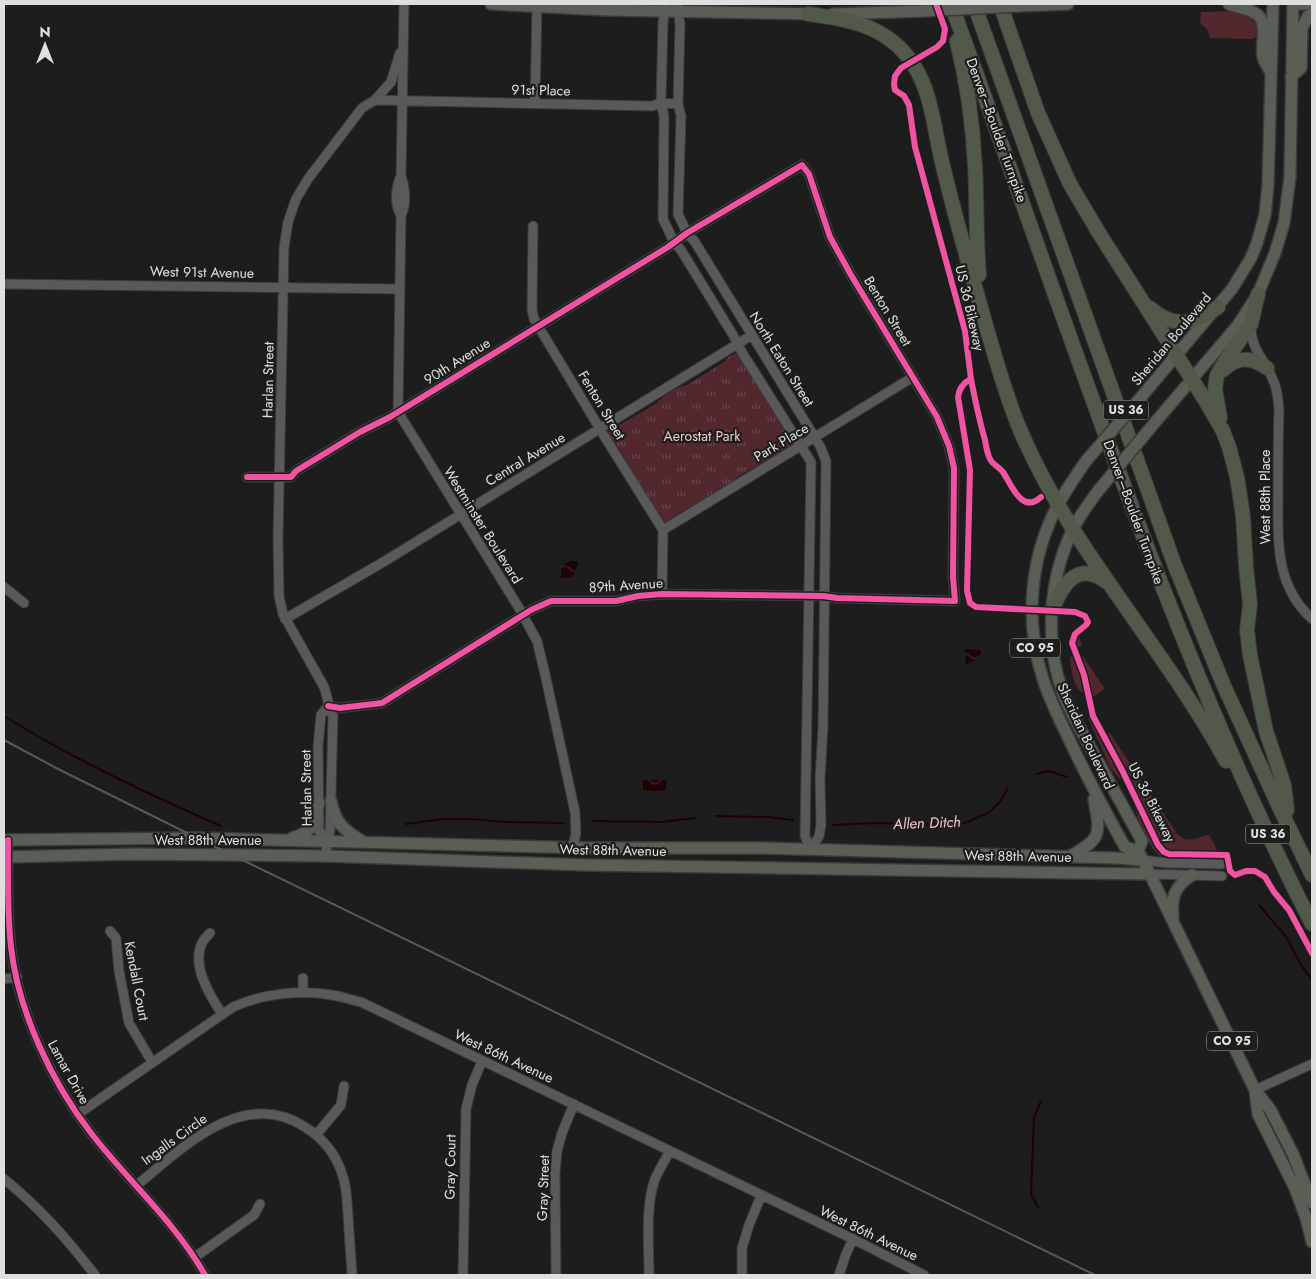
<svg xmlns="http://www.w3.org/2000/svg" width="1316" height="1279" viewBox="0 0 1316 1279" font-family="Jost,sans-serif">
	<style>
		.grass { fill: #52282e }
		.park { fill: url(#park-tufts) }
		.water { fill: url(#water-waves) }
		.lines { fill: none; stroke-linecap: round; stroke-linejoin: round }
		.stream { stroke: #1e0305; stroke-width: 2 }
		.minor-casing { stroke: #3a3a3a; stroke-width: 11 }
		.major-casing { stroke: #3a3a3a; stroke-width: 14 }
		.highway-casing { stroke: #3a3a3a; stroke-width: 16 }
		.minor { stroke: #595959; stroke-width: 9 }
		.major { stroke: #5a5f55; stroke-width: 11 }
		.highway { stroke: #51594b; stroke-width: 14 }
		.rail { stroke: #595959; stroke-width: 2 }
		.major-bridge-casing { stroke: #3a3a3a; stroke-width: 14; stroke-linecap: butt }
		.major-bridge { stroke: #5a5f55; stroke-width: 11 }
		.cycleway-casing { stroke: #1c1e1c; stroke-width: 9 }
		.cycleway { stroke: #f153a3; stroke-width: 6 }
		.labels { text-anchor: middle; stroke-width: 4.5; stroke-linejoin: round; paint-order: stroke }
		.shield { fill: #1c1e1c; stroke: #a4a6a4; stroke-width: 1 }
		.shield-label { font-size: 12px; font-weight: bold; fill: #dfe0de }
		.street-label { font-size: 14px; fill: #dfe0de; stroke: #1c1e1c }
		.park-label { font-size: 14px; fill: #fbc5ca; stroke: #1c1e1c }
		.water-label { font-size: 15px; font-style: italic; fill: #f6c1c6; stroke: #1c1e1c }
	</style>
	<defs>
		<pattern id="park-tufts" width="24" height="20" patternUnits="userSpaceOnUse" patternTransform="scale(1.25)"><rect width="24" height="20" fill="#52282e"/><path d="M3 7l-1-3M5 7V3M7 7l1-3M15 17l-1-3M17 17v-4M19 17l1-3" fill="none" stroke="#6a474c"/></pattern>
		<pattern id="water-waves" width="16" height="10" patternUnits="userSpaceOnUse" patternTransform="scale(1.25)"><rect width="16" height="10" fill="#1e0305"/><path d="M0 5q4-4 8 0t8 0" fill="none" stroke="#3e2729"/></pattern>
	</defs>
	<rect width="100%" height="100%" fill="#1d1d1d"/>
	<path class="grass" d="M1201 12C1224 12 1257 6 1258 36L1252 39 1210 38 1207 29 1200 23Z
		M1080 631 1079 638 1082 645 1077 648 1105 689 1092 697 1090 695 1085 672 1074 642 1075 635Z
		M1075 656 1086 694C1073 691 1071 668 1070 657Z
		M1091 717 1123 778 1120 779 1111 769 1088 718Z
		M1109 732 1136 772 1129 777 1109 739 1108 733Z
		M1138 776 1176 832 1160 842 1131 781Z
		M1134 798 1143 823 1163 858C1148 850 1137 815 1132 799Z
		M1176 833C1188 845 1197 837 1209 835L1214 843 1217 851 1211 853C1198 852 1167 856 1160 844Z
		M1164 855 1211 857 1213 858 1209 859H1166Z"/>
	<path class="park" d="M736 353H739L793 442V445L736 478 727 486 723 487 678 514 668 522H663L618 447 610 437 609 431 657 403C664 394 676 387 687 385L724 362 728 357Z"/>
	<path class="water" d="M570 561H579L573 576 561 580V567Z
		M965 649 980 650 983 656 966 665Z
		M643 780H666V791H643Z"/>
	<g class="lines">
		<path class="stream" d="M4 716C73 759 146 793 221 826
			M1036 774 1049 771 1067 777
			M716 816 769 817 793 820
			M592 821 661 822 695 818
			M406 824 442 819H472L503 822 564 823
			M833 825 873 823 962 824 988 813 1000 802 1008 788
			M1259 905 1287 938 1301 965 1312 980
			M1038 1207 1031 1194 1034 1117 1041 1101"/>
		<g class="minor-casing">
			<path id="minor" d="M404 4 401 176C405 187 407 204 401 215L398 412 519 608 537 641 545 674 575 812 576 833 573 847
				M666 4 663 22 661 103 664 116 663 219 674 242 681 250 733 335 743 354 811 462 805 836 811 850
				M677 4 680 24 678 104 681 116 678 214 687 233 695 242 820 446 826 461 823 727 820 779 821 825 819 836 811 850
				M375 100 391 82 400 53
				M535 104 537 6
				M401 215C394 205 396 186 401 176
				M533 226 532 310 534 319 606 439 663 530 662 594
				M4 284 399 289
				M1251 326C1250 348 1265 360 1273 380 1278 390 1278 400 1279 410 1278 439 1278 467 1278 495 1278 542 1275 585 1312 619
				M247 477H291L296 471 360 432 390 417 668 247 687 233 802 165 809 174 830 237 851 275 937 417 949 446 954 468 953 577 955 601 837 598 823 596 662 594 638 596 616 601H551L531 610 382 703 340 708 328 706
				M663 530 913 377
				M4 587 24 603
				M285 619 385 561 752 335
				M8 840C8 876 7 912 11 947 18 1011 52 1083 91 1133 128 1181 175 1222 205 1275
				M327 840 319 831 318 746 321 715 328 706
				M326 856 327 840 330 831 333 716C327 705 328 695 323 685L283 614 279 596 278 539 284 248 288 222 296 199 308 179 362 108 375 100 652 106 661 103 678 104
				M1143 860 1166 863 1222 864
				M1149 874 1222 876
				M110 931 116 938 119 971 129 1023 152 1062
				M210 933C207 936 204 939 202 943 191 965 210 996 222 1014
				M303 978V993
				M4 979 17 977
				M1255 1090 1312 1064
				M78 1114 233 1007C262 994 300 989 331 995 341 996 351 1000 361 1002L853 1239 924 1275
				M316 1135 341 1105 344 1086
				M4 1179C40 1208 67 1239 95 1275
				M136 1186C181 1149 243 1086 305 1127 324 1139 337 1155 343 1177 347 1189 347 1202 348 1215 349 1235 351 1255 352 1275
				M195 1257 254 1215 260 1204
				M463 1275 466 1109 472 1085 482 1061
				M556 1275 555 1175 557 1151 562 1133 574 1104
				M649 1275C649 1246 645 1206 655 1179 659 1170 665 1160 670 1151
				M742 1275V1248L749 1225 761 1196
				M839 1275 846 1254 853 1239"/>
		</g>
		<g class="major-casing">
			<path id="major" d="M491 4 607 10 817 14
				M1229 4C1238 8 1247 8 1255 13 1270 22 1260 44 1263 57 1264 62 1268 67 1270 71
				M1294 4H1312
				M1018 6 1068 4
				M833 14 924 11
				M1291 77 1301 68 1302 28 1308 16 1312 14
				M1142 396 1232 289 1251 258 1257 243 1265 215 1268 185 1273 4
				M1152 426 1238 325 1258 294 1275 253 1284 223 1290 177 1293 4
				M1086 461C1073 480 1060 498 1051 519 1029 569 1026 627 1043 679 1050 700 1059 719 1069 739 1086 776 1105 811 1125 847L1138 851 1143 860 1255 1090 1270 1109 1293 1154 1312 1203
				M1098 491C1089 503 1080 515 1073 529 1049 578 1044 642 1063 693 1071 714 1083 734 1094 754 1110 783 1126 812 1142 841L1138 851
				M331 801C336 823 342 829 362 841
				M292 838C316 831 312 823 319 803
				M4 840 197 838 587 848H760L1114 858 1143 860
				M1070 856C1103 838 1100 834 1094 799
				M4 857 135 854 326 856 585 865 1149 874
				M1173 917C1171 897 1175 886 1192 875
				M1255 1090 1258 1114 1295 1188 1306 1218 1312 1242"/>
		</g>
		<g class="highway-casing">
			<path id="highway" d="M951 4C1065 313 1162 630 1312 924
				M974 4 1175 566 1224 686 1281 811 1312 875
				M1000 4 1038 113 1070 184 1099 233 1205 400 1223 431 1229 447 1237 477 1243 516 1246 567 1250 604 1247 630 1250 655 1266 731 1284 785 1287 810
				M808 14C849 19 888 26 913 64 932 93 934 129 942 162 953 209 966 255 979 301 991 343 1002 385 1018 425 1069 548 1163 645 1226 761
				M957 41C967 82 973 124 975 167 977 203 976 239 979 275
				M1150 308C1174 329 1194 325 1218 307
				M1223 370C1238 356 1251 357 1267 368
				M1220 418 1215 389 1217 375 1226 360 1251 324 1258 294
				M1053 608C1064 582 1079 560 1108 583"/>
		</g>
		<use href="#minor" class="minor"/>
		<use href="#major" class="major"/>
		<use href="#highway" class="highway"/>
		<path class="rail" d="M4 740 58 769 181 830 1095 1275"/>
		<g class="major-bridge-casing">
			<path id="major-bridge" d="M924 11 1018 6
				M1086 461 1142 396
				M1098 491 1152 426"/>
		</g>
		<use href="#major-bridge" class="major-bridge"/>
		<g class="cycleway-casing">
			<path id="cycleway" d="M936 4 945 29 943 41 937 47 901 68 895 76 894 84 895 90 904 96 909 105 915 147 965 331 971 379C963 383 959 388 958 397L970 470 967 591 970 603 976 607 1075 612 1085 616 1088 622 1086 625 1075 634 1072 643 1084 675 1093 716 1122 770 1158 845 1164 852 1169 854 1225 855H1227L1230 871 1235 875 1246 871H1255L1265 877 1274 892 1289 910 1312 953
				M971 379C975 399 979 420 985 440 986 446 987 453 990 459 992 464 999 467 1003 472 1011 484 1022 515 1041 497
				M247 477H291L296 471 360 432 390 417 668 247 687 233 802 165 809 174 830 237 851 275 937 417 949 446 954 468 953 577 955 601 837 598 823 596 662 594 638 596 616 601H551L531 610 382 703 340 708 328 706
				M8 840C8 876 7 912 11 947 18 1011 52 1083 91 1133 128 1181 175 1222 205 1275"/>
		</g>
		<use href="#cycleway" class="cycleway"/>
	</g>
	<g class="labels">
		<g class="shield">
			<rect x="1103.5" y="400.5" width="45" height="19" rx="4"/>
			<rect x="1010" y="638.5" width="50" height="19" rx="4"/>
			<rect x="1245.5" y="824.5" width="45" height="19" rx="4"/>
			<rect x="1207" y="1031.5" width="50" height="19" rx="4"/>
		</g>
		<g class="shield-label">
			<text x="1126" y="414">US 36</text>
			<text x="1035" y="652">CO 95</text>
			<text x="1268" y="838">US 36</text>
			<text x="1232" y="1045">CO 95</text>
		</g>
		<g class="street-label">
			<text transform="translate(541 90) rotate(1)" y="5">91st Place</text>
			<text transform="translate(997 130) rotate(70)" y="5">Denver–Boulder Turnpike</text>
			<text transform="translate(202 272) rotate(1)" y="5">West 91st Avenue</text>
			<text transform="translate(970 308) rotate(77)" y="5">US 36 Bikeway</text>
			<text transform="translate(888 311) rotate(59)" y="5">Benton Street</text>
			<text transform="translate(1171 339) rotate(-50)" y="5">Sheridan Boulevard</text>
			<text transform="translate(782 359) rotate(58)" y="5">North Eaton Street</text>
			<text transform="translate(457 361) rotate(-32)" y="5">90th Avenue</text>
			<text transform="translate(268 380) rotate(-89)" y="5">Harlan Street</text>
			<text transform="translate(602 405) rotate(59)" y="5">Fenton Street</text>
			<text transform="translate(781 442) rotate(-31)" y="5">Park Place</text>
			<text transform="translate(525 459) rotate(-31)" y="5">Central Avenue</text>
			<text transform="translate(1265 497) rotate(-90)" y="5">West 88th Place</text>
			<text transform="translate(1134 512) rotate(70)" y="5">Denver–Boulder Turnpike</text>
			<text transform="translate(483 525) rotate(58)" y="5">Westminster Boulevard</text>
			<text transform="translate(626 585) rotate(-4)" y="5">89th Avenue</text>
			<text transform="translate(1086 736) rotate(65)" y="5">Sheridan Boulevard</text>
			<text transform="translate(306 788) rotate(-91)" y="5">Harlan Street</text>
			<text transform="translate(1152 802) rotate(63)" y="5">US 36 Bikeway</text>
			<text x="208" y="845">West 88th Avenue</text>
			<text transform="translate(613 850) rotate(1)" y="5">West 88th Avenue</text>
			<text transform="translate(1018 856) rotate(1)" y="5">West 88th Avenue</text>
			<text transform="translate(137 981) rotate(79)" y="5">Kendall Court</text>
			<text transform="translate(504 1056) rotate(25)" y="5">West 86th Avenue</text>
			<text transform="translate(69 1072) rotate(61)" y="5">Lamar Drive</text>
			<text transform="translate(174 1139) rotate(-36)" y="5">Ingalls Circle</text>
			<text transform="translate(450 1167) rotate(-89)" y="5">Gray Court</text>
			<text transform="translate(543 1188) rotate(-88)" y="5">Gray Street</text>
			<text transform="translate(869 1233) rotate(26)" y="5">West 86th Avenue</text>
		</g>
		<g class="park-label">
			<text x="702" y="441">Aerostat Park</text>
		</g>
		<g class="water-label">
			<text transform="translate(927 823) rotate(-2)" y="5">Allen Ditch</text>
		</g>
	</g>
	<rect width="1316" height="1279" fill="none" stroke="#dfe0de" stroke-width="10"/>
	<g transform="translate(45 45)" stroke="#1c1e1c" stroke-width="4" paint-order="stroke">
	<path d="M0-4L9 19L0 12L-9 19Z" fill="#dfe0de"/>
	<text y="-8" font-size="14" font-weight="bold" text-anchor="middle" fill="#dfe0de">N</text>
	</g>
</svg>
